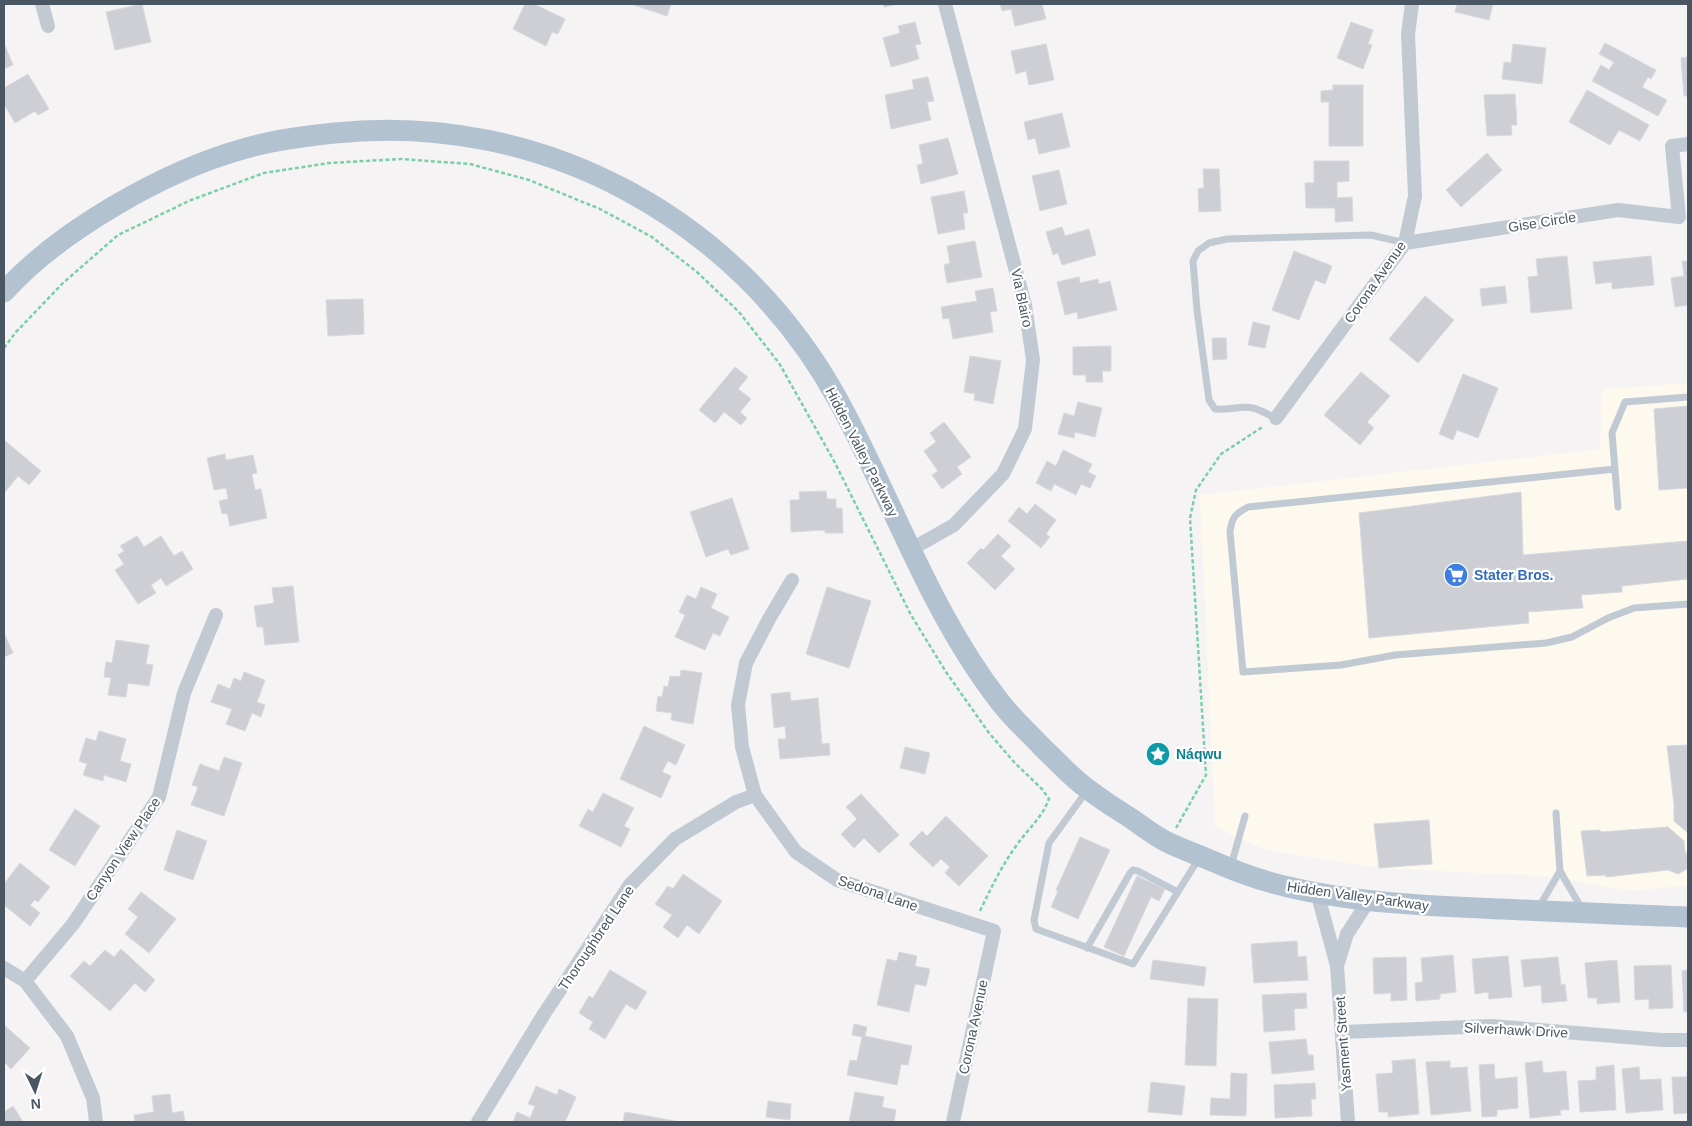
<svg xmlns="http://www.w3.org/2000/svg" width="1692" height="1126" viewBox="0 0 1692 1126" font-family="Arial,sans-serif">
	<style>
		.commercial { fill: #fdf9ef }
		.building { fill: #cdcfd5; stroke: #d7d9de }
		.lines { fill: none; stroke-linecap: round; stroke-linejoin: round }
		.path { stroke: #7ad0a6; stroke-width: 2.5; stroke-dasharray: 4 2.5; stroke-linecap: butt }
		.service { stroke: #c1cad2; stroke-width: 7 }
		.minor { stroke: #c1cad2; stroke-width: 14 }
		.primary { stroke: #b3c2d1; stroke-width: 21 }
		.labels { text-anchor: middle; stroke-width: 4.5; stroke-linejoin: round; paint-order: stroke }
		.street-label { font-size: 14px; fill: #4a5661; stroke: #fff }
		.shop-label { font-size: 14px; font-weight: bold; fill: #366cbe; stroke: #fff; text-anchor: start }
		.culture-label { font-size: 14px; font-weight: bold; fill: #0d838f; stroke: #fff; text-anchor: start }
	</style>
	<rect width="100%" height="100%" fill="#f5f3f3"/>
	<path class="commercial" d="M1688 383V885L1633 891 1543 876 1379 868 1266 850 1215 827 1200 495 1600 449 1602 389Z"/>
	<path class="building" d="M142 4 151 42 115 50 106 12Z
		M525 4H534L565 19 558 34 552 32 546 46 513 29Z
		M631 4H671L667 16Z
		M883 4H898L884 7Z
		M1000 4H1042L1046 19 1015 26 1011 9 1002 11Z
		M1457 4H1493L1489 20 1455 12Z
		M915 22 921 44 915 45 919 59 891 67 883 38 900 33 898 26Z
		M1351 22 1373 30 1368 44 1372 45 1363 69 1337 58Z
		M4 43 13 65 4 69Z
		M1605 43 1656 70 1651 79 1648 77 1642 87 1667 100 1658 116 1592 81 1601 65 1609 70 1614 62 1599 54Z
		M1046 44 1054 80 1029 85 1026 71 1016 74 1011 51Z
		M1513 44 1546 48 1542 84 1502 79 1504 62 1511 63Z
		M1688 57V96H1684L1681 58Z
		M28 74 49 109 38 115 35 111 15 123 4 104V88Z
		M928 77 934 101 927 102 931 120 891 129 885 95 914 89 912 80Z
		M1333 85H1363V146H1329V102H1321V91L1333 90Z
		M1587 90 1649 125 1640 141 1619 130 1610 145 1569 122Z
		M1515 94 1517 125H1511L1512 135 1487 136 1484 95Z
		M1062 113 1070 147 1039 154 1035 138 1028 140 1024 122Z
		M948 138 958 174 921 184 917 165 923 164 919 145Z
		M1487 153 1502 170 1461 207 1446 190Z
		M1314 161H1349V181L1337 182V198L1352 197 1353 221 1335 222V208H1306L1305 183H1314Z
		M1203 169H1219L1221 211 1199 212 1198 189 1204 188Z
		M1059 170 1067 204 1040 211 1032 176Z
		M964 191 968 213H963L965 229 938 234 931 197Z
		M1062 227 1065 236 1089 229 1096 255 1062 265 1058 253 1053 255 1046 232Z
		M975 241 982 277 947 283 944 265 950 263 947 246Z
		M1294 251 1332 266 1325 284 1315 280 1299 320 1272 310Z
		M1567 256 1572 309 1531 313 1528 277 1538 276 1536 259Z
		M1651 256 1654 285 1612 289V282L1596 284 1593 262Z
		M1682 261H1688V305L1675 307 1671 278 1684 276Z
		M1079 277 1080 283 1098 279 1099 284 1110 281 1117 310 1078 319 1077 312 1065 315 1057 282Z
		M1505 286 1507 303 1482 306 1480 289Z
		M993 288 997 311 990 312 993 332 953 339 949 318 943 319 941 307 977 301 975 291Z
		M1425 296 1454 320 1418 363 1389 339Z
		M363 299 364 334 328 336 326 300Z
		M1253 322 1270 326 1265 348 1248 345Z
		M1212 338H1226L1227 359 1213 360Z
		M1111 346V371H1102L1103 382H1086V375H1073V347Z
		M970 356 1001 361 993 404 974 400 975 394 964 392Z
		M735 367 748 377 738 389 751 399 740 412 747 418 741 425 724 412 715 423 699 410Z
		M1361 372 1390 396 1367 422 1374 428 1360 445 1324 415Z
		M1463 374 1498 388 1478 438 1457 430 1453 440 1439 434Z
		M1078 402 1102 408 1095 437 1075 432 1074 438 1058 434 1064 413 1074 416Z
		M1688 406V488L1659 490 1654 409Z
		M944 422 971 457 957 467 962 474 942 489 932 475 938 471 924 451 936 442 930 433Z
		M4 440 41 471 29 485 18 476 5 492Z
		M1063 450 1092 464 1088 472 1096 476 1090 488 1081 484 1076 495 1054 484 1051 491 1036 483 1047 461 1056 466Z
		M225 454 226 460 253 455 257 473 252 474 255 490 261 489 267 518 230 526 227 513 222 514 219 501 228 499 226 488 214 490 207 458Z
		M826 491 827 499H836V508H842L843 533H825V530L791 532 790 500H800L799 492Z
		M1521 492 1523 555 1688 541V579L1622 586V592L1581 595 1583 608 1528 612 1529 623 1369 638 1359 513Z
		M732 498 749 549 731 555 728 549 706 557 690 512Z
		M1035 504 1056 520 1046 534 1050 537 1041 548 1008 521 1019 507 1027 514Z
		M998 534 1011 546 1001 556 1015 569 995 590 967 563 981 548 983 550Z
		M137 536 144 547 161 536 174 556 182 551 193 569 166 586 161 578 151 585 156 593 138 604 115 570 124 564 118 555 124 551 120 546Z
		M293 586 299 642 265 645 263 627H257L254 606 274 603 272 588Z
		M701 587 717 594 711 608 729 617 720 636 713 633 705 650 675 637 685 615 679 612 687 595 696 599Z
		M827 587 871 601 849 668 806 654Z
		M4 633 13 653 4 657Z
		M116 640 149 645 146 664 153 665 149 686 128 683 126 697 108 695 111 678 104 677 106 662 112 663Z
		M681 670 702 673 693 724 671 720 672 713 656 711 658 696 662 697 664 686 668 687 670 676 680 677Z
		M244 672 265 680 257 702 265 705 261 717 252 713 245 731 226 724 232 709 211 702 218 684 230 689 234 678 241 681Z
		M790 692 791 701 818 698 822 744 829 743 830 755 780 759 778 739H786L785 726 774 728 771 694Z
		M644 726 685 745 676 765 668 761 662 772 671 776 661 798 620 779Z
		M99 731 126 739 120 761 131 764 126 782 104 775 103 781 83 775 87 764 79 761 86 738 96 741Z
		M1687 745 1688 746V833L1674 821V804L1667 746Z
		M905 747 930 753 925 774 900 768Z
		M224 757 242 763 224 816 191 805 198 787 192 785 200 764 219 771Z
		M603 793 634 808 624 826 630 829 621 847 579 826 588 809 593 812Z
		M861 794 899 835 879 853 864 838 854 848 841 834 857 819 846 807Z
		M75 809 100 826 75 866 49 850Z
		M946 816 988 856 959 886 945 873 950 867 941 859 933 867 909 844 922 831 927 836Z
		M1429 820 1432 864 1379 868 1374 824Z
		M1668 827 1684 841 1685 851 1688 857 1687 869 1678 874 1668 870 1606 877V875L1587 876 1581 831 1600 830 1601 832Z
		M177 830 207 841 193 880 164 870Z
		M1080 837 1110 850 1078 919 1051 907 1058 891 1056 890Z
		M20 863 50 887 38 902 35 900 30 905 40 913 30 926 4 905V884Z
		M683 874 722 901 699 934 687 925 678 938 663 927 672 915 655 904 668 886 673 889Z
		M1137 876 1165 889 1159 901 1151 897 1124 956 1104 947Z
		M141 892 176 919 149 953 125 934 138 917 128 909Z
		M1297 941 1298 957 1306 956 1308 980 1254 983 1251 944Z
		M121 949 155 980 145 992 135 983 110 1011 70 976 84 961 90 966 105 950 114 957Z
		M899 952 917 956 915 966 930 969 926 986 915 984 909 1012 877 1005 887 959 897 961Z
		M1453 955 1456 992 1440 994V999L1416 1001 1415 983 1423 982 1421 958Z
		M1508 956 1512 997 1489 999 1488 992 1475 994 1472 959Z
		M1406 957 1407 1000 1391 1001V993L1374 994 1373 958Z
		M1558 957 1561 985 1565 984 1567 1001 1542 1003 1541 985 1524 987 1521 960Z
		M1153 960 1206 967 1204 986 1150 979Z
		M1617 960 1620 1002 1597 1004V998H1588L1585 963Z
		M1671 965 1673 1008 1649 1009V999L1635 1000 1634 966Z
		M610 970 647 992 636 1010 626 1004 605 1039 589 1029 593 1022 579 1013 589 996 593 998Z
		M1688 970V1012H1684L1682 971Z
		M1306 993 1307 1008 1294 1009 1295 1030 1264 1032 1262 995Z
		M1188 998 1218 999 1216 1066 1185 1065Z
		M854 1024 867 1027 865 1036 912 1046 908 1065 901 1064 897 1085 847 1075 850 1060 857 1061 862 1037 852 1035Z
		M4 1025 30 1048 11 1069 4 1062Z
		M1306 1039 1308 1055H1313L1314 1070 1272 1074 1269 1042Z
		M1415 1059 1419 1114 1388 1117V1112H1379L1376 1074 1393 1073 1392 1061Z
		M1450 1061V1068L1467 1067 1471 1111 1431 1115 1426 1062Z
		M1542 1061 1543 1073 1566 1071 1569 1110H1560L1561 1115 1530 1118 1525 1063Z
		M1494 1064 1495 1079 1517 1077 1518 1108 1497 1110V1116L1482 1117 1479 1065Z
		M1614 1065 1616 1110 1580 1112 1578 1081 1596 1080V1067Z
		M1639 1067 1640 1080 1661 1079 1663 1110 1626 1113 1622 1069Z
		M1687 1071H1688V1113L1674 1114 1672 1077H1687Z
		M1231 1073 1247 1074 1246 1116 1210 1115 1211 1098 1230 1099Z
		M1151 1082 1185 1086 1182 1115 1148 1112Z
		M1315 1083 1316 1099H1311L1312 1116 1275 1118 1274 1085Z
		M536 1086 557 1095 559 1089 576 1097 565 1122H513L517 1112 530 1118 535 1106 528 1104Z
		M855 1092 884 1097 882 1107 896 1110 894 1122H849Z
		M170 1094 172 1113 183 1111 185 1122H135L134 1115 154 1112 152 1096Z
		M768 1101 791 1104 790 1120 766 1117Z
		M13 1106 23 1122H4V1112Z
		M625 1112 681 1122H623Z"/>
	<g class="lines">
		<path class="path" d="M4 348 16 332 63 283 118 235 191 200 264 173 329 163 401 159 470 164 529 180 600 209 652 237 697 272 739 312 779 363 834 461 911 615 946 672 989 733 1014 762 1042 789 1049 799C1042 818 1027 830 1016 846 1001 867 991 888 980 911
			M1176 828 1206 775 1190 518 1196 490 1221 454 1264 426"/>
		<path class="service" d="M1276 418C1269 415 1261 410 1253 408 1241 405 1228 411 1215 409L1209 400 1197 310 1193 261 1198 251 1209 243 1227 239 1371 235 1405 243
			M1615 469 1248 507C1235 514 1232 517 1230 532L1243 672 1341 665 1395 655 1546 643 1572 637 1608 618 1634 608 1688 604
			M1618 507 1612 433 1625 402 1688 397
			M1086 792 1049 843 1034 920 1036 929 1133 964 1199 858
			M1556 813 1560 871 1582 909
			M1231 866 1245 816
			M1539 907 1560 871
			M1087 948 1130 873 1133 870 1138 871 1178 892"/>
		<path class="minor" d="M42 4 48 26
			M1405 243 1618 210 1679 217 1672 146 1688 144
			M1276 418 1405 243 1415 196 1408 34 1412 4
			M910 550 954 525 1003 474 1025 429 1033 360 1025 305 945 4
			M792 580 769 619 746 663 738 705 742 747 755 795 796 852 837 880 994 931 953 1122
			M1317 892 1337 966 1348 1122
			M1337 966 1347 934 1369 900
			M4 968 25 981 67 1036 93 1098 96 1122
			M25 981 73 924 159 797 184 693 216 615
			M1343 1032 1491 1026 1662 1040H1688
			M478 1122 544 1014 629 886 675 839 736 802 755 795"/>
		<path class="primary" d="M4 292C59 231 164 171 243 149 273 140 304 136 335 133 541 111 739 219 838 400 893 500 929 611 1000 702 1013 719 1029 733 1043 748 1058 762 1072 778 1089 790 1103 801 1118 810 1132 819 1143 827 1155 836 1167 842 1179 848 1193 853 1205 858 1231 869 1257 880 1284 886 1354 903 1429 906 1501 909 1563 912 1626 915 1688 917"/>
	</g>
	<defs>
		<g id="supermarket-disc" transform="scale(1.25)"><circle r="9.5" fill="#3f7fe0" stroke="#fff"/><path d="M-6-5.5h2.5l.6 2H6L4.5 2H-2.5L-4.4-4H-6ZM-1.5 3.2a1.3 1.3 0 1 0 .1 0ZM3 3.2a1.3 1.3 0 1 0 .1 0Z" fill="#fff"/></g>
		<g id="sight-disc" transform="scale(1.25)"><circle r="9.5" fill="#0f9aa8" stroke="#fff"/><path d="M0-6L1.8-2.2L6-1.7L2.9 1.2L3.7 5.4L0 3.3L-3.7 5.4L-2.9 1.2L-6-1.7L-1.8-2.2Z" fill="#fff"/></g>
	</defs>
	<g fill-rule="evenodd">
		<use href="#supermarket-disc" x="1456" y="575"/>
		<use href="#sight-disc" x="1158" y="754"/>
	</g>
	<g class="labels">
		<g class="street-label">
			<text transform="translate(1542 222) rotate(-9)" y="5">Gise Circle</text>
			<text transform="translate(1375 282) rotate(-55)" y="5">Corona Avenue</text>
			<text transform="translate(1022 298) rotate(78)" y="5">Via Blairo</text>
			<text transform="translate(862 452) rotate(63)" y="5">Hidden Valley Parkway</text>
			<text transform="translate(123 849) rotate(-56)" y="5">Canyon View Place</text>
			<text transform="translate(878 893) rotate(19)" y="5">Sedona Lane</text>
			<text transform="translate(1358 896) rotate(8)" y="5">Hidden Valley Parkway</text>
			<text transform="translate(596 938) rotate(-56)" y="5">Thoroughbred Lane</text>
			<text transform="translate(973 1027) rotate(-78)" y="5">Corona Avenue</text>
			<text transform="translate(1516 1030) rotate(3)" y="5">Silverhawk Drive</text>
			<text transform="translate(1343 1044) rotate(-94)" y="5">Yasment Street</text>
		</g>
		<g class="shop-label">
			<text x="1474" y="580">Stater Bros.</text>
		</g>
		<g class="culture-label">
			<text x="1176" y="759">Náqwu</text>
		</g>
	</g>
	<rect width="1692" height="1126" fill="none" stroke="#4a5661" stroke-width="10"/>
	<g transform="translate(35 1091) rotate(176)" stroke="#ffffff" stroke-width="4" paint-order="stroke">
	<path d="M0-4L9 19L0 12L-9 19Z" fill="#4a5661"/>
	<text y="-8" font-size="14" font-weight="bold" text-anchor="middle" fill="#4a5661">N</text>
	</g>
</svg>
